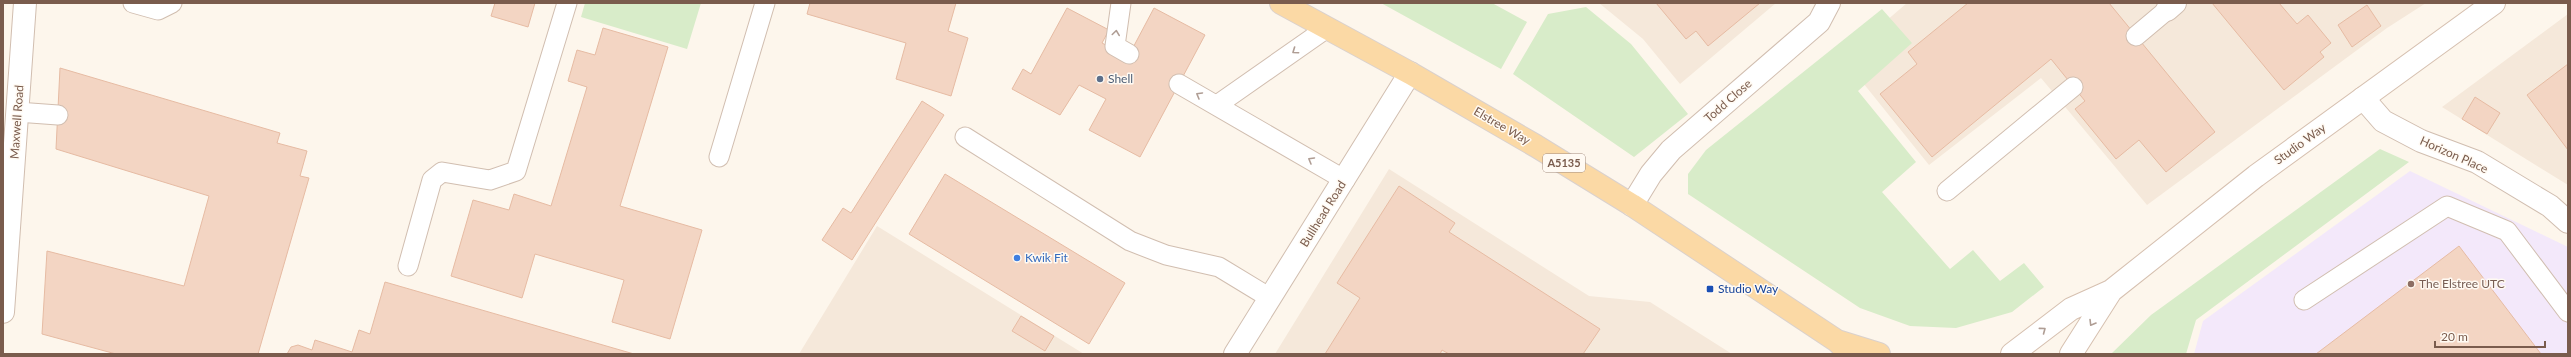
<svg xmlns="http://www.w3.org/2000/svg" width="2571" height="357" viewBox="0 0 2571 357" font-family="Lato,sans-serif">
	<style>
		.residential { fill: #f5e8da }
		.education { fill: #f3e8fa }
		.green { fill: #d8ecc9 }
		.building { fill: #f3d5c3; stroke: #e6bba3 }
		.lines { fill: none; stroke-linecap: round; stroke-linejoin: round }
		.lane-casing { stroke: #d1beb0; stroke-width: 21 }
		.street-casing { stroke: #d1beb0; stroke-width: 24 }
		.secondary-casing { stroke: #d6c0b0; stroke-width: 24 }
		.primary-casing { stroke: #dad1cd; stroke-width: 24 }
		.lane { stroke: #fff; stroke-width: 19 }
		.street { stroke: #fff; stroke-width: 22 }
		.secondary { stroke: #fff; stroke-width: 22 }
		.primary { stroke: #fbd9a5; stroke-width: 22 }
		.oneway { stroke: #af9d94 }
		.service-dot { fill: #5c6f8a; stroke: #fffaf3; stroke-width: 1.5 }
		.shop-dot { fill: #3f7fe0; stroke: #fffaf3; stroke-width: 1.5 }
		.education-dot { fill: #8d6e63; stroke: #fffaf3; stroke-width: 1.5 }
		.transit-dot { fill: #1a4fb4; stroke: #fffaf3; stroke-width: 1.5 }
		.labels { text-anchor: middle; stroke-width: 3; stroke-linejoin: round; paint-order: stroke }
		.shield { fill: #fffaf3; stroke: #a28b7f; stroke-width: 1 }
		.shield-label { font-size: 11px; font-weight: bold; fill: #7a5c4d }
		.service-label { font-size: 12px; fill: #4e5e75; stroke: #fffaf3; text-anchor: start }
		.street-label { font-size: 12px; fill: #7a5c4d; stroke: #fffaf3 }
		.shop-label { font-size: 12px; fill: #366cbe; stroke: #fffaf3; text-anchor: start }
		.education-label { font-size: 12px; fill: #785e54; stroke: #fffaf3; text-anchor: start }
		.transit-label { font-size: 12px; fill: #164399; stroke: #fffaf3; text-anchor: start }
	</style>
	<rect width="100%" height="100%" fill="#fdf6ec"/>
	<path class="residential" d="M1599 3H1776L1680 84 1643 39Z
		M1907 3H2426L2387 28 2147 205 2041 78 1929 165 1843 58Z
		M2568 14V185L2442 107Z
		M1389 169 1589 296 1650 302 1732 354H1275Z
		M877 226 1084 354H799Z"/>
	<path class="education" d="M2410 171 2568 247V354H2194L2203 321Z"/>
	<path class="green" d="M585 3H701L687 49 581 17Z
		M1381 3H1492L1527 22 1501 69Z
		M1586 7 1631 44 1688 114 1634 157 1513 74 1548 14Z
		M1882 9 1912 43 1858 91 1916 162 1882 192 1950 269 1973 250 2000 281 2024 263 2044 287 2012 312 1956 328 1910 326 1860 308 1688 194V174L1706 150Z
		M2380 149 2409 162 2196 320 2186 354H2111L2151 315Z"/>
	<path class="building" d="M495 3H535L528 27 491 16Z
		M810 3H956L948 31 968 38 951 96 896 79 906 43 807 14Z
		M1656 3H1760L1708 46 1696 31 1686 39Z
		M1968 3H2109L2215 132 2166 172 2139 140 2116 159 2075 109 2085 101 2051 59 1932 157 1880 94 1917 64 1908 52Z
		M2212 3H2279L2297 24 2308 15 2331 43 2320 52 2324 57 2284 90Z
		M2367 5 2381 26 2352 47 2338 25Z
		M1067 8 1109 30 1102 43 1128 57 1154 8 1205 35 1140 157 1089 130 1106 99 1079 85 1060 115 1012 89 1023 69 1031 74Z
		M603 28 668 47 620 206 702 230 670 339 612 322 624 280 535 254 522 298 451 276 473 200 509 210 514 194 551 206 587 87 568 81 577 50 595 55Z
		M2568 64V150L2527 95Z
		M60 68 280 133 277 143 307 151 300 176 309 178 258 354H116L42 334 47 251 184 286 209 196 56 149Z
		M2475 97 2500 113 2487 134 2462 119Z
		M922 101 944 115 852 260 822 240 843 208 851 213Z
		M945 174 1125 283 1089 344 909 234Z
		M1399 186 1455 223 1449 232 1600 329 1583 354H1449L1442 350 1440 354H1325L1360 298 1337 283Z
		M2459 246 2541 354H2316Z
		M385 282 634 354H287L291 347 298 345 312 350 315 340 352 352 359 330 370 334Z
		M1021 316 1054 336 1045 351 1012 331Z"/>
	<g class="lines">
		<g class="lane-casing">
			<path id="lane" d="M133 3 158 10 172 3
				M1121 3 1115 46 1129 54
				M2136 36 2167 10
				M1179 84 1345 180
				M1217 105 1327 28
				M17 112 58 115
				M965 137 1130 241 1166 255 1219 267 1270 298
				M719 157 765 3
				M1947 191 2073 87
				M408 266 432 180 442 172 490 180 516 171 567 3
				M2304 300 2447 206 2507 231 2568 312"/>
		</g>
		<g class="street-casing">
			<path id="street" d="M2167 10 2175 3
				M2363 98 2383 121 2421 141 2477 162 2550 206 2568 222
				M1632 205 1651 174 1671 150 1819 22 1829 3
				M3 312 25 3
				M1235 354 1410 73"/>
		</g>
		<g class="secondary-casing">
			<path id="secondary" d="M2012 354 2071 309 2111 291 2256 176 2494 3
				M2071 354 2111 291"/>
		</g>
		<g class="primary-casing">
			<path id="primary" d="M1281 3 1410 73 1536 146 1632 205 1837 341 1850 354
				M1837 341 1879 354"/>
		</g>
		<use href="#lane" class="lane"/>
		<use href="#street" class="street"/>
		<use href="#secondary" class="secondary"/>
		<use href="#primary" class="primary"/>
	</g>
	<defs><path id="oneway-chevron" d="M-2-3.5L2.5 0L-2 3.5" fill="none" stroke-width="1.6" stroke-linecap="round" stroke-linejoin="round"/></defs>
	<g class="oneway">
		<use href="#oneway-chevron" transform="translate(1116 33) rotate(-82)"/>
		<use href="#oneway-chevron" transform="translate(1295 51) rotate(145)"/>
		<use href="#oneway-chevron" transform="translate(1199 95) rotate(-150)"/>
		<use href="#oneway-chevron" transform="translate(1311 160) rotate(-150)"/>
		<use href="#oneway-chevron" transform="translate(2092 323) rotate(121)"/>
		<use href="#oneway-chevron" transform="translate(2043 330) rotate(-37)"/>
	</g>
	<circle class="service-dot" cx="1100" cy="79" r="4"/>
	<circle class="shop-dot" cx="1017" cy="258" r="4"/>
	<circle class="education-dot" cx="2411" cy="284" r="4"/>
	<rect class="transit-dot" x="1706" y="285" width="8" height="8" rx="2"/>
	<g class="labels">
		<rect class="shield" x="1543" y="154" width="42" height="18" rx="3"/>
		<g class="shield-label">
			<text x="1564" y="167">A5135</text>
		</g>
		<g class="service-label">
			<text x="1108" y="83">Shell</text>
		</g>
		<g class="street-label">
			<text transform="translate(1728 101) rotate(-41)" y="4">Todd Close</text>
			<text transform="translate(17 122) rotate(-86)" y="4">Maxwell Road</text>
			<text transform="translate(1502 126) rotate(30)" y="4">Elstree Way</text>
			<text transform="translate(2300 144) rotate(-36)" y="4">Studio Way</text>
			<text transform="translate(2454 155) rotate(24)" y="4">Horizon Place</text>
			<text transform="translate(1323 214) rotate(-58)" y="4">Bullhead Road</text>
		</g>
		<g class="shop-label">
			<text x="1025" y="262">Kwik Fit</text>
		</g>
		<g class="education-label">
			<text x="2419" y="288">The Elstree UTC</text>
		</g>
		<g class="transit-label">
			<text x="1718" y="293">Studio Way</text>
		</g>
	</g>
	<rect width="2571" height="357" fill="none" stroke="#7a5c4d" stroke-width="8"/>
	<path d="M2435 341v6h110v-6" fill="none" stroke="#7a5c4d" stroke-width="2"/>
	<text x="2441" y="341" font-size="12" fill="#7a5c4d" stroke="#fffaf3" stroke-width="3" paint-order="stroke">20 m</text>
</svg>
